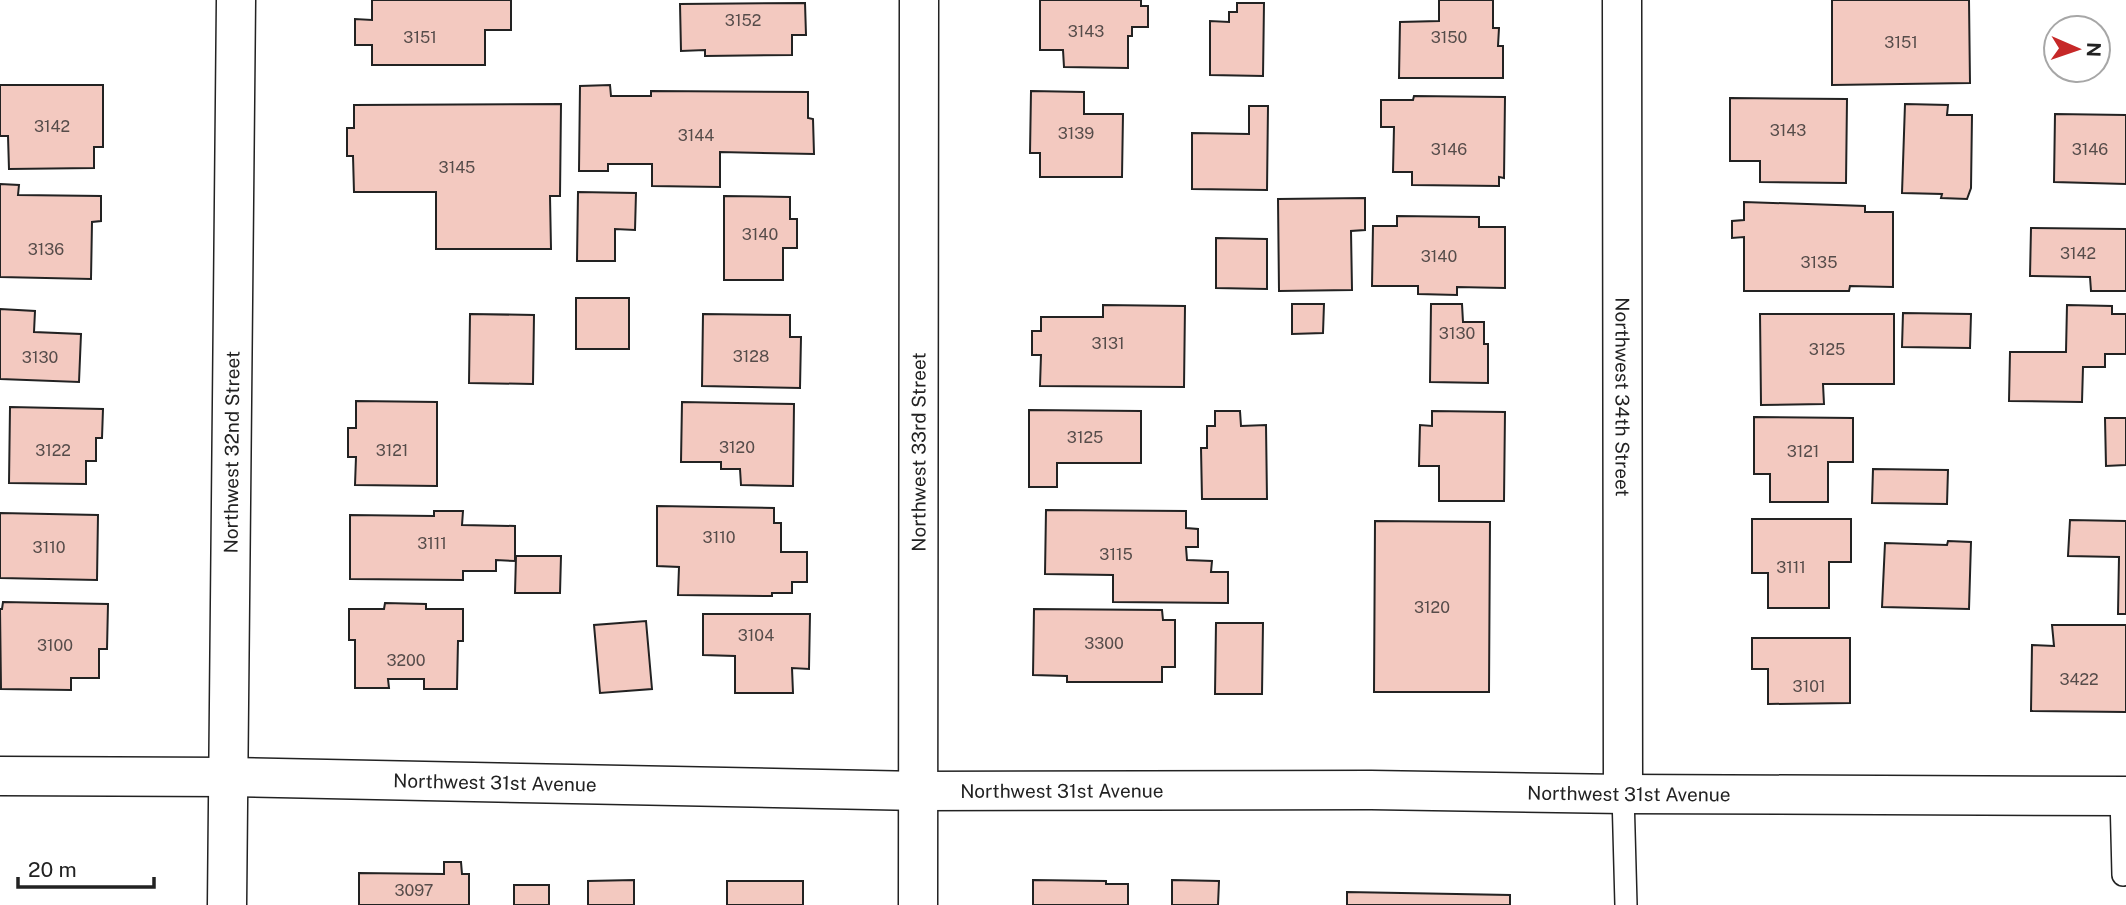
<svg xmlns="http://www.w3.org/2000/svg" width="2126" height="905" viewBox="0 0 2126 905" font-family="'Public Sans',sans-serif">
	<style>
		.building { fill: #f3c9c0; stroke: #222; stroke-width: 2 }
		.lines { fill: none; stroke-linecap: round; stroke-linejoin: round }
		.lane-casing { stroke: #222; stroke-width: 24 }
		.street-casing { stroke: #222; stroke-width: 41 }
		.lane { stroke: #fff; stroke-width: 21 }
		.street { stroke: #fff; stroke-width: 38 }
		.labels { text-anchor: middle; stroke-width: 5; stroke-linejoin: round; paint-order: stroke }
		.number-label { font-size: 16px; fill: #564c4a }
		.street-label { font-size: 19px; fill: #222; stroke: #fff }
	</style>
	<rect width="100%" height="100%" fill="#fff"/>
	<path class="building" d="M372 0H511V30H485V65H372V45H355V19L372 20Z
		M1040 0H1141V6H1148V27H1132V36H1128V68L1064 67 1063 50H1040Z
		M1439 0H1493V28H1499L1498 46H1503V78H1399L1400 22 1439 21Z
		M1832 0H1969L1970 83 1832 85Z
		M805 3 806 35H792V55L705 56V50L681 51 680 4Z
		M1237 3H1264L1263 76 1210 75V21L1229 22V12H1237Z
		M0 85H103V147H94V168L9 169 8 136H0Z
		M610 85 611 96H651V91L808 92V118L813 119 814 154 720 152V187L652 186V164H608V171H579L580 86Z
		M1031 91 1084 92V114H1123L1122 177H1040V153H1030Z
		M1414 96 1505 97 1504 178 1499 177V186L1412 185V172H1393L1394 127H1381V100H1413Z
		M1730 98 1847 99 1846 183 1760 182V161H1730Z
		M561 104 560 196H550L551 249H436V192H354L353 156H347V128H354V105Z
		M1905 104 1948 105 1947 115H1972L1971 188 1967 199 1941 198 1942 194 1902 193Z
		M1249 106H1268L1267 190 1192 189V133L1249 134Z
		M2055 114 2126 115V184L2054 182Z
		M0 184 19 185 18 195 101 196V221L92 222 91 279 0 277Z
		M578 192 636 193 635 230 615 229V261H577Z
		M724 196 790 197V219H797V248H783V280H724Z
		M1365 198V230L1351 231 1352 290 1279 291 1278 199Z
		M1744 202 1865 206V212H1893V287L1850 286 1849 291H1744V237L1732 238V221L1744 220Z
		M1397 216 1479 217V227H1505V288L1457 287V295L1418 294V286H1372L1373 226H1397Z
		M2031 228 2126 229V291H2091L2090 277 2030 276Z
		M1216 238 1267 239V289L1216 288Z
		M576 298H629V349H576Z
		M1292 304H1324L1323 333 1292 334Z
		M1431 304H1462L1463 322H1484V344H1488V383L1430 382Z
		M1103 305 1185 306 1184 387 1040 386 1041 355H1032V331H1041V317H1103Z
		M2067 305 2112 306V314H2126V354H2105V367H2083L2082 402 2009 401 2010 352H2066Z
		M0 309 35 311 34 332 81 334 79 382 0 379Z
		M1903 313 1971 314 1970 348 1902 347Z
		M470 314 534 315 533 384 469 383Z
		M703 314 790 315V337H801L800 388 702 386Z
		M1760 314H1894V384H1823L1824 404 1761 405Z
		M356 401 437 402V486L355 485 356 457H348V428H356Z
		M682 402 794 404 793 486 741 485 740 469H721V462H681Z
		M10 407 103 409 102 438H96V461H86V484L9 483Z
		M1029 410 1141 411V463H1057V487H1029Z
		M1215 411H1240L1241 426 1266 425 1267 499H1202L1201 448H1207V426H1215Z
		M1432 411 1505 412 1504 501H1439V466H1419L1420 425 1432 426Z
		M1754 417 1853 418V462H1828V502H1770V474H1754Z
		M2105 418H2126V465L2106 466Z
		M1873 469 1948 470 1947 504 1872 503Z
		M657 506 774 508V523H781V552H807V582H792V593H772V596L678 595 679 567 657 566Z
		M1046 510 1186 511V528L1198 529V547H1186L1187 560 1212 561 1211 572H1228V603L1113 602V575L1045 574Z
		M434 511H463L462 525 515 526V561L496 560V571H463V580L350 579V515L434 516Z
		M0 513 98 515 97 580 0 578Z
		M1752 519H1851V562H1829V608H1768V573H1752Z
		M2070 520 2126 521V614H2118L2119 557 2068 556Z
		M1375 521 1490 522 1489 692H1374Z
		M1948 541 1971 542 1969 609 1882 607 1885 543 1947 545Z
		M516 556H561L560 593H515Z
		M3 602 108 604 107 649H99V678H71V690L1 689 0 609H2Z
		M385 603 426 604V609H463V641H458L457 689H424V679H388L389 688H355V640H349V609H384Z
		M1034 609 1162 610 1163 620H1175V667H1162V682H1067V676L1033 675Z
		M703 614H810L809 669 792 668 793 693H735V656L703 655Z
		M646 621 652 689 600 693 594 625Z
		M1216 623H1263L1262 694H1215Z
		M2052 625H2126V712L2031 711 2032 645 2054 646Z
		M1752 638H1850V703L1768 704V669H1752Z
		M444 862H461L462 874H469V905H359V873L444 874Z
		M634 880V905H588V881Z
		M1033 880 1106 881V884H1128V905H1033Z
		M1172 880 1219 881 1218 905H1172Z
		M727 881H803V905H727Z
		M514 885H549V905H514Z
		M1347 892 1510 895V905H1347Z"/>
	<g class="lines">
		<g class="lane-casing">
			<path id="lane" d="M1623 794 1626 905
				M2121 795 2123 875"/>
		</g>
		<g class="street-casing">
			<g id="street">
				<path id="s1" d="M1622 0 1623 794"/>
				<path id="s2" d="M0 776 228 777 919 791 1371 790 1623 794 2126 796"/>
				<path id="s3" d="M227 905 236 0"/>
				<path id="s4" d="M918 905 919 0"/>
			</g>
		</g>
		<use href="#lane" class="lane"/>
		<use href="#street" class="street"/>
	</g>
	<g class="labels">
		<g class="number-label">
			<text x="743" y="26">3152</text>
			<text x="1086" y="37">3143</text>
			<text x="420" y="43">3151</text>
			<text x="1449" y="43">3150</text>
			<text x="1901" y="48">3151</text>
			<text x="52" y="132">3142</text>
			<text x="1788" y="136">3143</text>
			<text x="1076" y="139">3139</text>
			<text x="696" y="141">3144</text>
			<text x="1449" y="155">3146</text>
			<text x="2090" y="155">3146</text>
			<text x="457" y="173">3145</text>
			<text x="760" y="240">3140</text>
			<text x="46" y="255">3136</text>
			<text x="2078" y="259">3142</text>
			<text x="1439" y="262">3140</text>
			<text x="1819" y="268">3135</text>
			<text x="1457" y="339">3130</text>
			<text x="1108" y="349">3131</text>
			<text x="1827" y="355">3125</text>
			<text x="751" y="362">3128</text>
			<text x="40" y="363">3130</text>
			<text x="1085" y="443">3125</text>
			<text x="737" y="453">3120</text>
			<text x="53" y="456">3122</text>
			<text x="392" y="456">3121</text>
			<text x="1803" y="457">3121</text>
			<text x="719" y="543">3110</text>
			<text x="432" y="549">3111</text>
			<text x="49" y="553">3110</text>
			<text x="1116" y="560">3115</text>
			<text x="1791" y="573">3111</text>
			<text x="1432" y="613">3120</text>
			<text x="756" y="641">3104</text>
			<text x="1104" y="649">3300</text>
			<text x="55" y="651">3100</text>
			<text x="406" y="666">3200</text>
			<text x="2079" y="685">3422</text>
			<text x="1809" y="692">3101</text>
			<text x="414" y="896">3097</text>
		</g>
		<g class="street-label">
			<text dy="7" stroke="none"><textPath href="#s1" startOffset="397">Northwest 34th Street</textPath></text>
			<text dy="7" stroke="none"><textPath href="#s3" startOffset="453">Northwest 32nd Street</textPath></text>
			<text dy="7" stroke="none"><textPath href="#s4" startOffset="453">Northwest 33rd Street</textPath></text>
			<text dy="7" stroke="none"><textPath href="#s2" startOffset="495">Northwest 31st Avenue</textPath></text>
			<text dy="7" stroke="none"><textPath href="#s2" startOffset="1062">Northwest 31st Avenue</textPath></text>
			<text dy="7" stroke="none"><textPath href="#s2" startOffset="1629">Northwest 31st Avenue</textPath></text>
		</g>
	</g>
	<g transform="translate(2077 49) rotate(92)"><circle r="33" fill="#ffffff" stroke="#a7a7a7" stroke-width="2"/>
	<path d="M0-5L12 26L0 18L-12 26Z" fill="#c62828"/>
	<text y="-10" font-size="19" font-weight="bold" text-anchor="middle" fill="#222222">N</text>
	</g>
	<path d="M18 877v10h136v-10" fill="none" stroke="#222222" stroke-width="3.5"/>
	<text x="28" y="877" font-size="21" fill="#222222" stroke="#ffffff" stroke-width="5" paint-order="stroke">20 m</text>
</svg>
